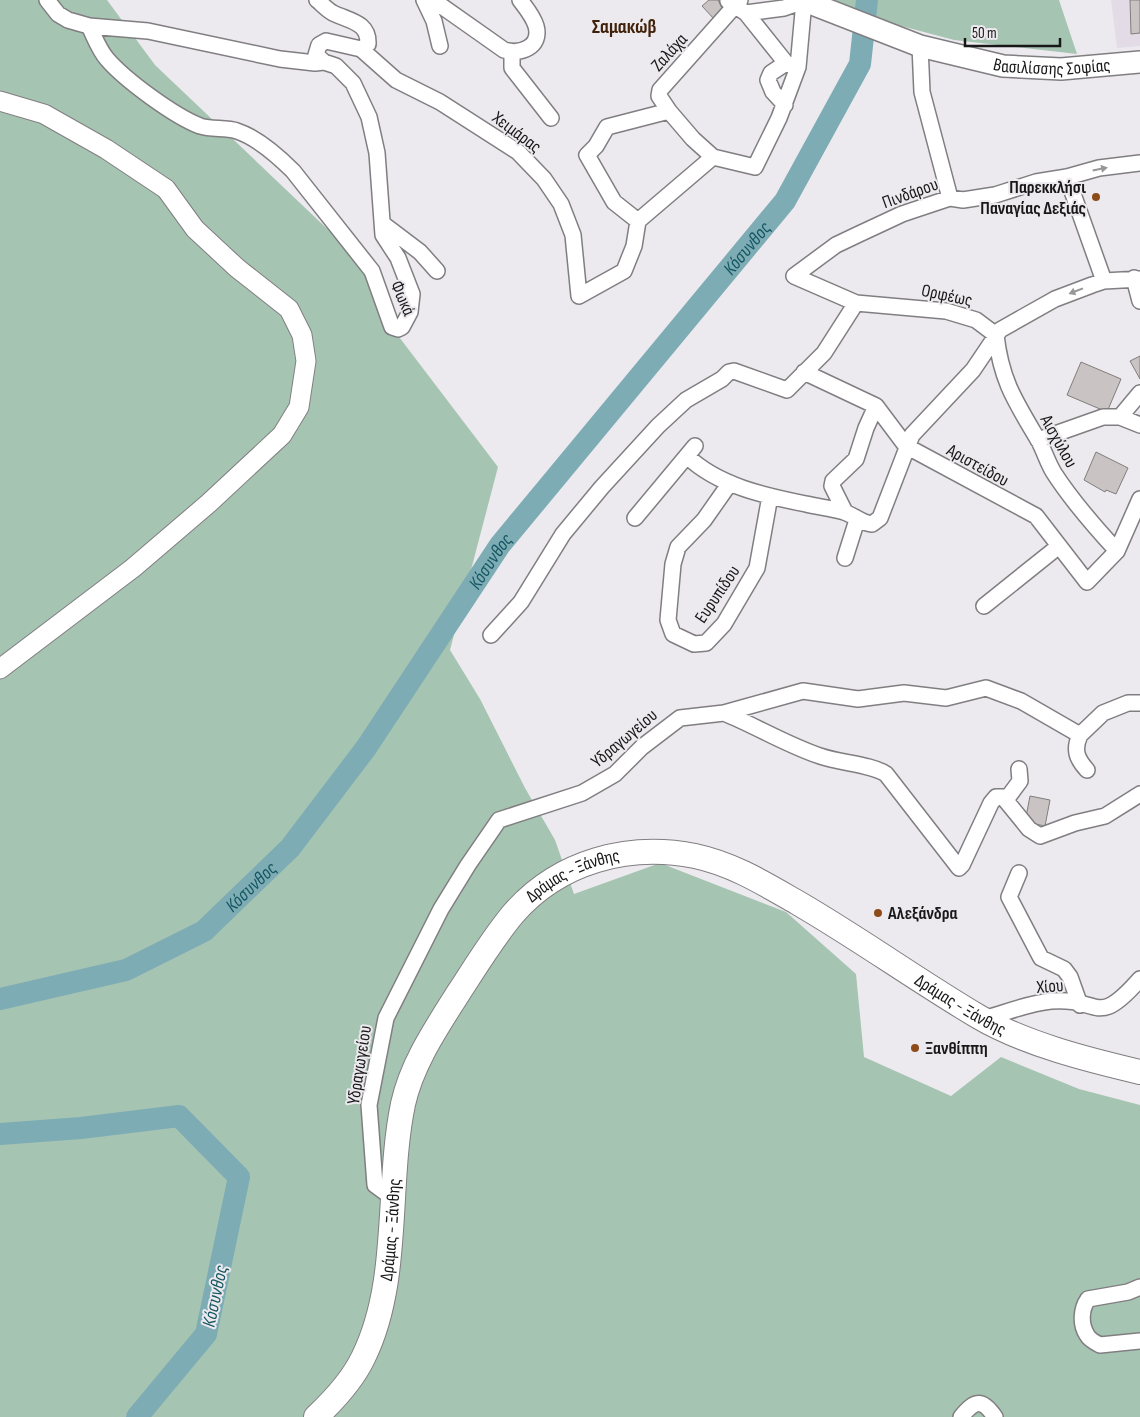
<svg xmlns="http://www.w3.org/2000/svg" width="1140" height="1417" viewBox="0 0 1140 1417" font-family="'Sofia Sans Condensed',sans-serif">
	<style>
		.built { fill: #e3dce7 }
		.green { fill: #a6c4b2 }
		.lines { fill: none; stroke-linecap: round; stroke-linejoin: round }
		.river { stroke: #7dacb5; stroke-width: 22 }
		.building { fill: #c9c3c3; stroke: #827d7d }
		.minor-casing { stroke: #817e82; stroke-width: 18 }
		.tertiary-casing { stroke: #817e82; stroke-width: 21 }
		.secondary-casing { stroke: #817e82; stroke-width: 24 }
		.primary-casing { stroke: #817e82; stroke-width: 26 }
		.minor { stroke: #fff; stroke-width: 15 }
		.tertiary { stroke: #fff; stroke-width: 19 }
		.secondary { stroke: #fff; stroke-width: 21 }
		.primary { stroke: #fff; stroke-width: 24 }
		.oneway { fill: #989798 }
		.poi-dot { fill: #8d4b19; stroke: #eceaee; stroke-width: 2 }
		.labels { text-anchor: middle; stroke-width: 4; stroke-linejoin: round; paint-order: stroke }
		.street-label { font-size: 18px; fill: #191819; stroke: #eceaee }
		.poi-label { font-size: 18px; font-weight: bold; fill: #191819; stroke: #eceaee; text-anchor: start }
		.water-label { font-size: 19px; font-style: italic; fill: #155761; stroke: #eceaee }
		.quarter-label { font-size: 20px; font-weight: bold; fill: #41210a; stroke: #eceaee }
	</style>
	<rect width="100%" height="100%" fill="#eceaee"/>
	<path class="built" d="M1111 0H1140V46L1117 48Z"/>
	<path class="green" d="M0 0H107L155 65 361 261 380 312 498 467 450 650 480 699 525 788 555 840 574 894 660 863 786 912 856 974 864 1057 951 1096 1001 1057 1079 1089 1140 1105V1417H0Z
		M820 0H1059L1077 54 954 40 822 5Z"/>
	<g class="lines">
		<g class="river">
			<path id="s1" d="M0 999 126 970 204 931 290 848 366 748 500 545 785 201 860 64 867 0"/>
			<path d="M0 1134 81 1128 179 1116 239 1177 206 1334 137 1417"/>
		</g>
	</g>
	<path class="building" d="M709 0H718L723 10 714 19 702 6Z
		M1130 0H1140V33L1131 34Z
		M1140 356V379L1130 361Z
		M1081 362 1121 379 1107 412 1067 395Z
		M1096 452 1128 468 1116 494 1106 490 1105 492 1084 480Z
		M1030 796 1050 800 1045 826 1025 822Z"/>
	<g class="lines">
		<g class="minor-casing">
			<path id="minor" d="M47 0 58 14 68 20 89 26 148 31 280 59 315 63 324 62
				M424 0 434 21 440 46
				M433 0 504 50C520 55 542 47 536 26 533 16 526 8 520 0
				M746 13 786 63 798 67
				M89 26C94 36 99 50 107 59 125 80 174 116 200 126 212 130 226 127 237 131 258 138 278 156 293 171L372 271 392 327 398 329 402 327 410 312 412 294 398 258 383 235 377 153 369 117 353 83 336 66 324 62 316 55 319 45 326 41 361 49 368 44C369 22 349 21 333 13 327 10 322 4 317 0
				M920 46 922 92 950 198
				M361 49 396 80 440 102 518 152 544 179 561 204 573 235 579 296 624 271 634 246 638 221 614 202 587 155 596 146 607 127 669 111 659 96 660 90 740 0
				M512 53V68L551 118
				M785 105 773 92 768 80 771 73 786 63
				M669 111 693 139 713 157 755 167 779 118 798 67 804 1 784 8 746 13 728 1
				M1067 177 1104 281
				M638 221 713 157
				M383 224 420 252 437 271
				M1134 278 1140 301
				M996 335 976 320 946 311 856 303 794 276 836 245 857 235 902 214 950 198 963 200 995 195 1036 182 1067 177 1099 168 1140 163
				M996 335C1001 380 1015 401 1037 438 1044 449 1047 462 1054 473 1072 501 1094 526 1117 551
				M804 372 876 406 906 446 1036 516 1087 582 1117 551 1140 499
				M1120 417 1140 393
				M1038 440 1103 417H1120L1140 425
				M687 456C718 486 766 496 806 504 818 507 832 508 844 512 854 515 861 523 872 524L880 518 912 435 973 370 1000 330 1055 299 1092 285 1104 281 1140 279
				M730 483 704 520 678 547 673 564 668 620 673 634 694 644 706 643 724 624 757 568 770 496
				M845 512 832 486 833 481 856 459 866 428 876 406
				M635 518 695 446
				M845 558 857 520
				M984 606 1059 546
				M491 635 521 602 563 534 602 487 658 426 686 400 722 379 729 372 734 371 787 390 824 353 856 303
				M724 713C756 726 787 745 820 756 839 763 871 764 886 774L959 868 962 865 991 803 996 797H1003L1029 829 1040 836 1075 823 1105 816 1140 794
				M1080 735C1073 750 1077 759 1087 770
				M1006 800 1020 781 1019 769
				M1019 873 1009 897 1041 958 1064 969 1070 977 1080 1005
				M983 1019C1005 1013 1029 1003 1051 1001 1101 997 1095 1030 1140 979
				M394 1199 375 1185 369 1105 386 1018 441 909 468 865 499 820 582 793 615 774 642 747 680 718 724 713 803 691 858 699 904 693 946 698 986 688 1021 701 1080 735 1103 713 1128 703H1140
				M1140 1287 1128 1292 1088 1299C1081 1309 1080 1324 1087 1335 1089 1339 1096 1343 1100 1345L1140 1341
				M961 1417C975 1400 982 1398 995 1417"/>
		</g>
		<g class="tertiary-casing">
			<path id="tertiary" d="M0 101 44 114 106 149 166 189 195 229 237 268 289 309 302 335 306 361 299 407 282 435 209 503 133 568 0 669"/>
		</g>
		<g class="secondary-casing">
			<g id="secondary">
				<path id="s2" d="M802 0 920 46 1003 66 1061 69 1140 62"/>
			</g>
		</g>
		<g class="primary-casing">
			<g id="primary">
				<path id="s3" d="M316 1417C334 1400 352 1381 363 1358 401 1282 386 1186 403 1104 412 1063 437 1027 459 992 476 966 493 938 513 914 559 861 628 843 695 856 733 864 765 884 798 903 860 939 918 981 979 1017 1025 1044 1089 1060 1140 1072"/>
			</g>
		</g>
		<use href="#minor" class="minor"/>
		<use href="#tertiary" class="tertiary"/>
		<use href="#secondary" class="secondary"/>
		<use href="#primary" class="primary"/>
	</g>
	<defs><path id="oneway-solid" d="M-6-.8H1V-3.2L6.5 0L1 3.2V.8H-6Z" transform="scale(1.25)"/></defs>
	<g class="oneway">
		<use href="#oneway-solid" transform="translate(1100 169) rotate(-11)"/>
		<use href="#oneway-solid" transform="translate(1076 291) rotate(159)"/>
	</g>
	<g class="poi-dot">
		<circle cx="1096" cy="197" r="5"/>
		<circle cx="878" cy="913" r="5"/>
		<circle cx="915" cy="1048" r="5"/>
	</g>
	<g class="labels">
		<g class="street-label">
			<text transform="translate(669 52) rotate(-48)" y="6">Ζαλάχα</text>
			<text dy="6" stroke="none"><textPath href="#s2" startOffset="261">Βασιλίσσης Σοφίας</textPath></text>
			<text transform="translate(517 132) rotate(37)" y="6">Χειμάρας</text>
			<text transform="translate(910 193) rotate(-20)" y="6">Πινδάρου</text>
			<text transform="translate(947 295) rotate(12)" y="6">Ορφέως</text>
			<text transform="translate(403 298) rotate(66)" y="6">Φωκά</text>
			<text transform="translate(1059 441) rotate(61)" y="6">Αισχύλου</text>
			<text transform="translate(978 465) rotate(29)" y="6">Αριστείδου</text>
			<text transform="translate(717 594) rotate(-56)" y="6">Ευρυπίδου</text>
			<text transform="translate(624 738) rotate(-40)" y="6">Υδραγωγείου</text>
			<text dy="6" stroke="none"><textPath href="#s3" startOffset="628">Δράμας - Ξάνθης</textPath></text>
			<text transform="translate(1050 986) rotate(-4)" y="6">Χίου</text>
			<text dy="6" stroke="none"><textPath href="#s3" startOffset="1061">Δράμας - Ξάνθης</textPath></text>
			<text transform="translate(359 1065) rotate(-81)" y="6">Υδραγωγείου</text>
			<text dy="6" stroke="none"><textPath href="#s3" startOffset="208">Δράμας - Ξάνθης</textPath></text>
		</g>
		<g class="poi-label">
			<text x="1086" y="193" text-anchor="end">Παρεκκλήσι<tspan x="1086" dy="21">Παναγίας Δεξιάς</tspan></text>
			<text x="888" y="919">Αλεξάνδρα</text>
			<text x="925" y="1054">Ξανθίππη</text>
		</g>
		<g class="water-label">
			<text dy="7" stroke="none"><textPath href="#s1" startOffset="1091">Κόσυνθος</textPath></text>
			<text dy="7" stroke="none"><textPath href="#s1" startOffset="686">Κόσυνθος</textPath></text>
			<text dy="7" stroke="none"><textPath href="#s1" startOffset="281">Κόσυνθος</textPath></text>
			<text transform="translate(214 1296) rotate(-78)" y="7">Κόσυνθος</text>
		</g>
		<g class="quarter-label">
			<text x="624" y="33">Σαμακώβ</text>
		</g>
	</g>
	<path d="M965 38v8h95v-8" fill="none" stroke="#191819" stroke-width="2.5"/>
	<text x="972" y="38" font-size="15" fill="#191819" stroke="#eceaee" stroke-width="4" paint-order="stroke">50 m</text>
</svg>
